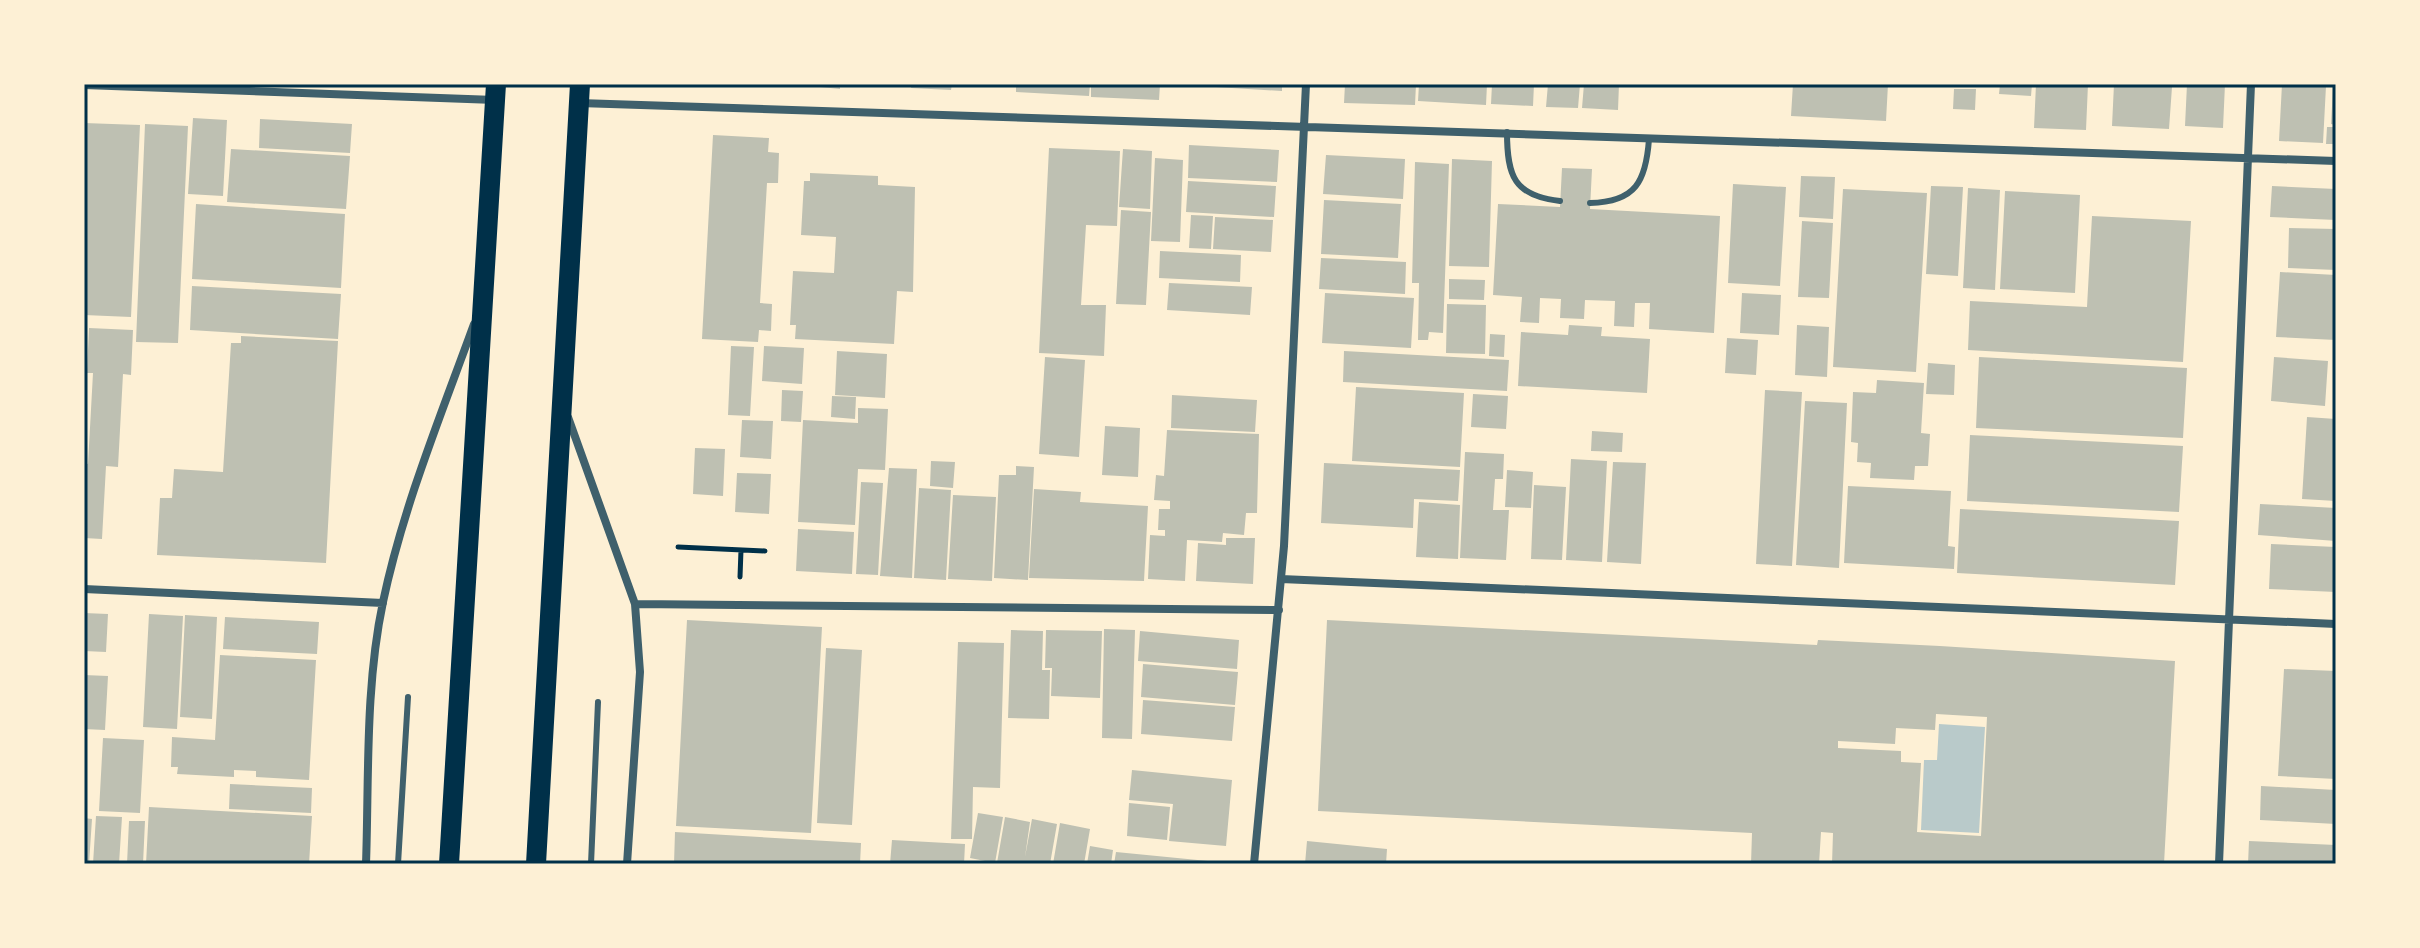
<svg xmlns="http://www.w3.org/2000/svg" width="2420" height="948" viewBox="0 0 2420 948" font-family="'Fira Sans Condensed',sans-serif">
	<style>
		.green { fill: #b9caca }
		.building { fill: #bec0b2; fill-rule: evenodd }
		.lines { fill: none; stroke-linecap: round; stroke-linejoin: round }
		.path { stroke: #003049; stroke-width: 5 }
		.service { stroke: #3f606c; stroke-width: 6 }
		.minor { stroke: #3f606c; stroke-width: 8 }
		.primary { stroke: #003049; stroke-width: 20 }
		.neatline { fill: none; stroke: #003049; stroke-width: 3 }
	</style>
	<rect width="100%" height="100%" fill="#fdf0d5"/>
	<path class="green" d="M1939 724 1985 727 1979 833 1921 830 1924 760H1937Z"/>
	<path class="building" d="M791 84H840V89Z
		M912 84H952L951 90 911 88Z
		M1016 84H1090L1089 96 1016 92Z
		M1091 84H1160L1159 100 1091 97Z
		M1216 84H1282V91L1216 87Z
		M1345 84H1416L1415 105 1344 103Z
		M1419 84H1487L1486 105 1418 101Z
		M1492 84H1534L1533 106 1491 104Z
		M1548 84H1580L1578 108 1546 107Z
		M1584 84H1619L1618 110 1582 108Z
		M1793 84H1888L1886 121 1791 116Z
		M2000 84H2032L2031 96 1999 94Z
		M2036 84H2088L2086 130 2034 128Z
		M2114 84 2172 87 2169 129 2112 126Z
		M2187 84H2225L2223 128 2185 126Z
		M2282 84 2326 86 2323 143 2279 141Z
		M2333 88H2336V125L2331 124Z
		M1954 89H1976L1975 110 1953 109Z
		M193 118 227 120 223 196 188 194Z
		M260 119 352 124 350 153 259 148Z
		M84 123 140 125 131 317 84 315Z
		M145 124 188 126 178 343 136 342Z
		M2327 127H2336V144H2326Z
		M713 135 769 138 768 152 779 153 778 183H767L760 303 772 304 771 331 759 330 758 342 702 339Z
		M1189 145 1279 150 1277 182 1188 178Z
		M1049 148 1120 151 1117 226 1086 225 1081 305H1106L1104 356 1039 353Z
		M231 149 350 156 346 209 227 202Z
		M1123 149 1152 151 1150 209 1119 207Z
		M1326 155 1405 159 1403 199 1323 194Z
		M1155 158 1183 160 1180 242 1151 241Z
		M1452 159 1492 161 1489 267 1449 266Z
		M1415 162 1449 164 1443 333 1429 332 1428 340H1418L1419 283H1412Z
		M1562 168 1592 169 1590 209 1720 216 1714 333 1649 329 1650 303H1635L1634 327 1614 326 1615 301 1585 300 1584 319 1560 318 1561 299 1540 298 1539 323 1520 322 1522 297 1493 295 1498 204 1560 207Z
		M810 173 878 176V185L915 187 913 292 897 291 894 344 795 339 796 325H790L793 271 834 273 836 237 801 235 804 181H810Z
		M1801 176 1835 177 1833 219 1799 217Z
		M1188 181 1276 186 1274 217 1186 212Z
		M1733 184 1786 187 1780 286 1728 283Z
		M1931 186 1963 187 1958 276 1926 274Z
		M2272 186 2336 189V220L2270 217Z
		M1968 188 2000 190 1995 290 1963 288Z
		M1843 189 1927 193 1916 372 1833 367Z
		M2005 191 2080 195 2075 293 2000 289Z
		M1324 200 1401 204 1398 258 1321 254Z
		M196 204 345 214 341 288 192 279Z
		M1121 210 1151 212 1146 305 1116 304Z
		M1191 215 1213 216 1211 249 1189 248Z
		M2092 216 2191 221 2183 362 1968 350 1970 301 2087 307Z
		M1215 217 1273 220 1271 252 1213 249Z
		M1802 221 1833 223 1829 298 1798 297Z
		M2289 228 2336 229V270L2288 268Z
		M1160 251 1241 255 1240 282 1159 278Z
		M1321 258 1406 262 1405 294 1319 289Z
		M2280 272 2336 275V340L2276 337Z
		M1449 279 1485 280 1484 300 1449 299Z
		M1169 283 1252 287 1250 315 1167 310Z
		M192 286 341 294 338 339 190 330Z
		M1325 293 1414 298 1411 348 1322 343Z
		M1742 293 1781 295 1779 335 1740 333Z
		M1447 304 1486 305 1485 354 1446 353Z
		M1569 325 1602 327 1601 336 1650 339 1647 393 1518 386 1521 332 1568 335Z
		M1797 325 1829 327 1827 377 1795 375Z
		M89 328 133 330 131 375 123 374 118 467 106 466 102 539 84 538V463L88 464 93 373H87Z
		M1490 334 1505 335 1504 357 1489 356Z
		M241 336 338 341 326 563 157 555 160 498H172L174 469 223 472 231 343H241Z
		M1727 338 1758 340 1756 375 1725 373Z
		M731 346 754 347 750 416 728 415Z
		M764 346 804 348 802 384 762 381Z
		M837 351 887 354 885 398 835 395Z
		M1344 351 1509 360 1507 391 1343 382Z
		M1045 357 1085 360 1079 457 1039 454Z
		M1979 357 2187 368 2183 438 1976 428Z
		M2274 357 2328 361 2325 406 2271 401Z
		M1928 363 1955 365 1954 395 1926 394Z
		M1877 380 1924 383 1921 433 1930 434 1928 466H1915L1914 480 1870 478 1871 463 1857 462 1858 443 1851 442 1853 392 1876 393Z
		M1356 387 1464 393 1460 467 1352 461Z
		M782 390 803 391 801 422 781 421Z
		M1765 390 1802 392 1792 566 1756 564Z
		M1473 394 1508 396 1506 429 1471 427Z
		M1172 395 1257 400 1255 432 1171 428Z
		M832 396 856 397 855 419 831 417Z
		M1805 401 1847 403 1839 568 1796 565Z
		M858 408 888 409 885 470 858 469 855 525 798 522 803 420 858 423Z
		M2307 417 2336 419V501L2302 499Z
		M742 420 773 421 771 459 740 457Z
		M1105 426 1140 428 1138 477 1102 475Z
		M1167 430 1259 434 1257 513H1246L1244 535 1223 533 1222 542 1187 540 1185 581 1148 579 1150 535 1165 536V530H1158L1159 509H1170V501L1154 500 1156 475 1164 476Z
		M1592 431 1623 433 1622 452 1591 451Z
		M1970 435 2183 446 2179 512 1967 501Z
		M695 448 725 449 723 496 693 494Z
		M1465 452 1504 454 1503 479H1495L1493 510H1509L1506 560 1460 558Z
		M1571 459 1607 461 1602 562 1566 560Z
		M931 461 955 462 953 488 930 486Z
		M1613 462 1646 463 1641 564 1607 562Z
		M1324 463 1460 470 1458 501 1414 499 1413 528 1321 523Z
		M1016 466 1034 467 1028 580 994 578 999 475H1016Z
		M889 468 917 469 912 578 880 576Z
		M1507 470 1533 472 1531 508 1505 507Z
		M737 473 771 474 769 514 735 512Z
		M861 482 883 483 878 575 856 574Z
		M1534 485 1566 487 1562 560 1531 559Z
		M1848 486 1951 491 1948 546 1955 547 1954 569 1844 563Z
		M919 488 951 490 946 580 914 578Z
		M1034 489 1081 492 1080 502 1148 506 1144 581 1029 578Z
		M953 495 996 497 992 581 948 579Z
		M1419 502 1460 505 1458 559 1416 557Z
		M2260 504 2336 508V541L2258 535Z
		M1960 509 2179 521 2175 585 1957 573Z
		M798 529 854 532 852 574 796 571Z
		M1226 538H1255L1253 584 1196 581 1198 543 1226 545Z
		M2271 544 2336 547V592L2269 589Z
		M84 613 108 614 106 652 84 651Z
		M149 614 183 616 177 729 143 727Z
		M185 615 217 617 212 719 180 717Z
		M225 617 319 622 317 654 223 649Z
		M687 620 822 627 811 833 676 826Z
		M1327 620 1817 645 1818 640 1940 646 2175 661 2164 864H1832L1833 833 1821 832 1819 864H1751L1752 833 1318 811ZM1936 714 1987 717 1981 836 1917 832 1921 763 1901 762V751L1838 748V741L1895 744 1896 728 1935 730Z
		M1104 629 1135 630 1132 739 1102 738Z
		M1011 630 1043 631 1042 670H1050L1049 719 1008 718Z
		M1046 630 1102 631 1100 698 1051 696 1052 668H1045Z
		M1140 631 1239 640 1237 669 1138 661Z
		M958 642 1004 643 1000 788 973 787 972 839H951Z
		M826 648 862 650 852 825 817 823Z
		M220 655 316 660 309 780 256 777V771L234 770V777L177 774 178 767H171L172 737 215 740Z
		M1143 664 1238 672 1235 705 1141 697Z
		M2284 669 2336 671V779L2278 776Z
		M84 675 108 676 105 730 84 729Z
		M1143 700 1235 707 1232 741 1141 734Z
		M103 738 144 740 140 813 99 811Z
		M1132 770 1232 780 1226 846 1169 841 1173 804 1129 800Z
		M230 784 312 788 311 813 229 809Z
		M2261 786 2336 790V824L2260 820Z
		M1129 803 1170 807 1167 840 1127 836Z
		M149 807 312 816 309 864H146Z
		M978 813 1003 817 995 863 970 858Z
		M96 816 122 817 119 864H93Z
		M1005 817 1030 822 1025 857 1032 819 1057 824 1050 864 997 863Z
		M84 818 92 819 89 864H84Z
		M129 821H145L143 864H127Z
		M1060 823 1090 829 1084 864H1053Z
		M675 832 861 843 860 864H674Z
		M892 840 965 844 964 864H890Z
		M1307 841 1387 849 1386 864H1305Z
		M2249 841 2336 845V864H2248Z
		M1090 846 1113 850 1111 864H1087Z
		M1116 852 1218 862V864H1114Z"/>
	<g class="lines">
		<path class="path" d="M678 547 765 551
			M740 577 741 550"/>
		<path class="service" d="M1507 132C1507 176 1514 196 1560 201
			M1590 203C1636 202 1646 181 1649 139
			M398 864 408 697
			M591 864 598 702"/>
		<path class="minor" d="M84 85 495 100
			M579 103 2336 161
			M568 417 635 604 640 672 627 864
			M1281 579 2336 624
			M84 589 383 603
			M635 604 1279 610
			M366 864C369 778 365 687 383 602 403 507 441 415 474 324
			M1254 864 1284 546 1306 84
			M2219 864 2251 84"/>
		<path class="primary" d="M449 864 496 84
			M536 864 580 84"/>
	</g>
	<rect width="2420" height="948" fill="none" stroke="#fdf0d5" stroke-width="172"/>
	<rect x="86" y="86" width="2248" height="776" class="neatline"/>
</svg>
